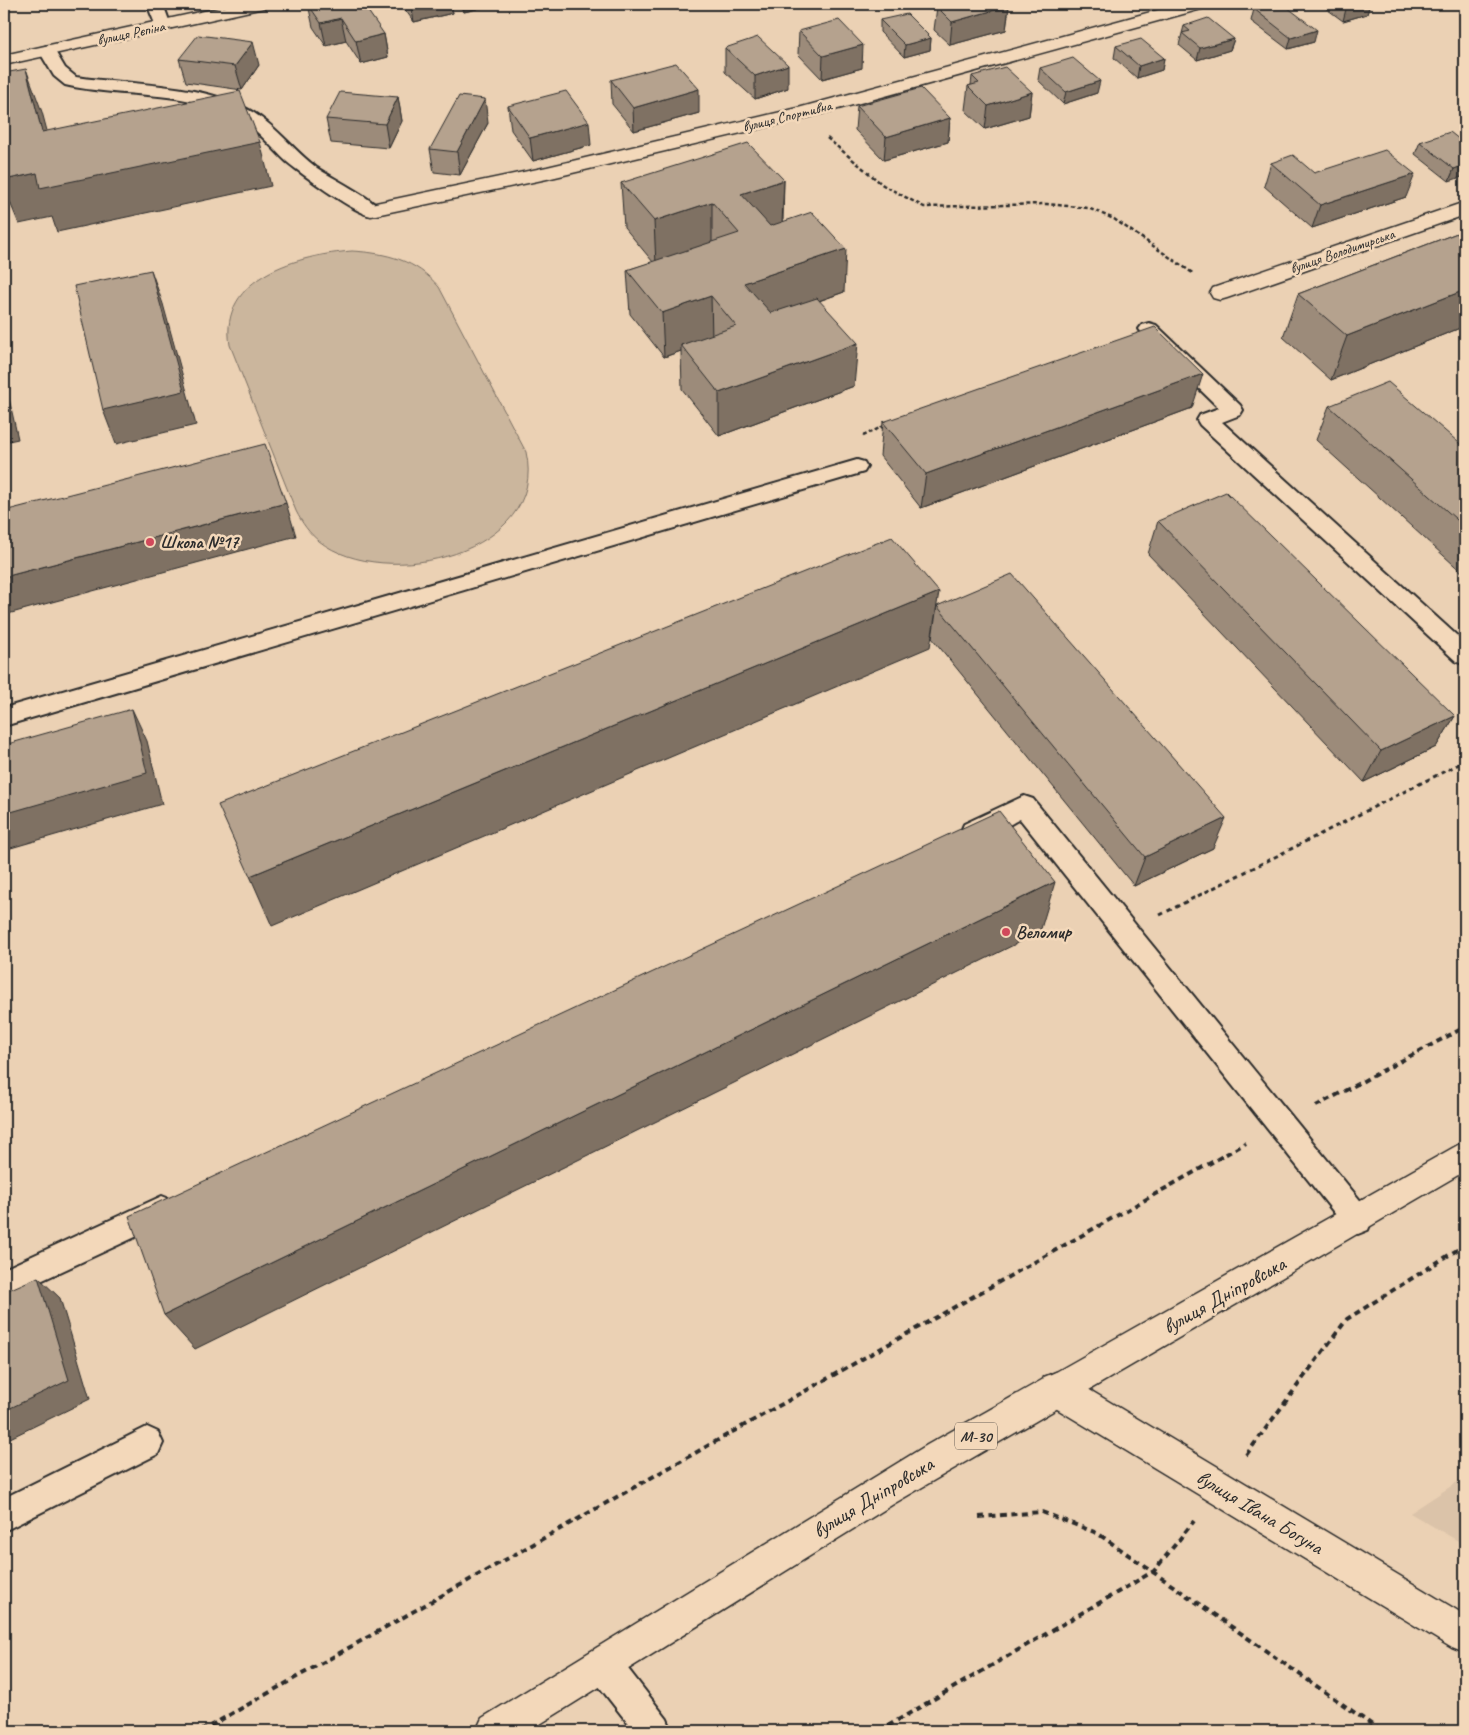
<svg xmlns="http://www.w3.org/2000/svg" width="1469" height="1735" viewBox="0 0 1469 1735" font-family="Caveat,sans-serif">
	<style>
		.built { fill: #dbc3a9 }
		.green { fill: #cbb69d; stroke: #7b7064 }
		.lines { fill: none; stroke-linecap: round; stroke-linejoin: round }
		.service-casing { stroke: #2b2b2b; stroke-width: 4 }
		.minor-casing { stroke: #2b2b2b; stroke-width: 3 }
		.tertiary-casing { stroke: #2b2b2b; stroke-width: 3 }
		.trunk-casing { stroke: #2b2b2b; stroke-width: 3 }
		.path-far2 { stroke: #2b2b2b; stroke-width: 2.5; stroke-dasharray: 4 2.5; stroke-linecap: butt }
		.path-far1 { stroke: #2b2b2b; stroke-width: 3; stroke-dasharray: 4.5 4; stroke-linecap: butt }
		.path { stroke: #2b2b2b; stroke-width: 4; stroke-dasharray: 6 4.5; stroke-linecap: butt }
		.service { fill: #f3d8ba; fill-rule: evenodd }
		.minor { fill: #f3d8ba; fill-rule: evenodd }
		.tertiary { fill: #f3d8ba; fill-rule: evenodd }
		.trunk { fill: #f3d8ba; fill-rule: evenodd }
		.wall { fill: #9c8b7a; stroke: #2b2b2b }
		.shaded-wall { fill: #7f7163; stroke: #2b2b2b }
		.building { fill: #b5a28e; stroke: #2b2b2b }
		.poi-dot { fill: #d1495b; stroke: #f3d8ba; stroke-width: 2 }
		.labels { text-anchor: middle; stroke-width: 5; stroke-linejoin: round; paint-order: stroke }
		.far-street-label { font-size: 15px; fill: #2b2b2b; stroke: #f3d8ba }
		.shield { fill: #f3d8ba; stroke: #675f56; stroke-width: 1 }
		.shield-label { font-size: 16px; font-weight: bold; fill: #2b2b2b }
		.poi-label { font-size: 18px; font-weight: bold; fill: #2b2b2b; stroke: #f3d8ba; text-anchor: start }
		.near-street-label { font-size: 21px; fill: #2b2b2b; stroke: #f3d8ba }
	</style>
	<rect width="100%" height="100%" fill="#ebd1b4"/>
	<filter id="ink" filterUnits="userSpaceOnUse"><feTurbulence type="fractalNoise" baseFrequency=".02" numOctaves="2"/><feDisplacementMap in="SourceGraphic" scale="10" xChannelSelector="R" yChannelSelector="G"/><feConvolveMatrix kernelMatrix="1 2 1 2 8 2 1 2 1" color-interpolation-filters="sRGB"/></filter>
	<g filter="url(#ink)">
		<path class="built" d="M1465 1477V1545L1410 1513Z"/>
		<path class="green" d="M352 251C387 253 416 260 439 287L526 452C549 553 384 592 319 541 309 533 302 523 296 511L230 345C218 276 300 255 352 251Z"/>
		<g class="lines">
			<g class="service-casing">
				<path id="service" d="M147 4H163L171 26 169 29H157Z
					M47 46 53 48 65 68 76 77C129 85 208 83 254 113 278 128 294 151 317 168 332 178 371 197 380 210L377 214C373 215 370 216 366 214 348 208 303 175 287 162 269 145 255 126 233 115 181 89 120 98 65 85L54 76 39 51 41 48Z
					M1149 323 1156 325 1240 405 1243 410 1240 415 1222 422 1465 643V665L1457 662 1200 425 1197 420 1200 415 1219 408 1142 333 1139 329 1142 325Z
					M857 460 864 462 867 467 864 472 4 726V708Z
					M1024 796 1033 799 1368 1210 1372 1220 1368 1230 1358 1234 1348 1230 1020 819C1004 827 982 844 964 838L961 831 964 824Z
					M162 1196 172 1200 176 1210 172 1220 4 1298V1269Z
					M147 1427 158 1432 163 1443 158 1454 4 1531V1498Z
					M603 1647 615 1652 667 1719 672 1731H634L591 1676 586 1664 591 1652Z"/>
			</g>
			<g class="minor-casing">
				<path id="minor" d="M236 4H268L265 8 259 9 4 65V55Z
					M1180 4H1208L1205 8 809 117 547 179 371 216 364 214 361 210 364 206 371 204 547 167 798 108Z
					M1465 202V215L1227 298 1220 300 1213 298 1210 293 1213 288Z"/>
			</g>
			<g class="tertiary-casing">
				<path id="tertiary" d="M1056 1372 1068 1377 1465 1615V1653L1452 1648 1044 1401 1039 1389 1044 1377Z"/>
			</g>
			<g class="trunk-casing">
				<path id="trunk" d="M1465 1141V1171L895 1503 529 1731H476L482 1718 927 1445Z"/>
			</g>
			<path class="path-far2" d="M827 138 883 185 924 207 1047 204 1088 208 1114 219 1194 274
				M863 436 886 425"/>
			<path class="path-far1" d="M1160 915 1465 761"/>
			<path class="path" d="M1316 1106 1465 1027
				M1246 1455 1347 1319 1465 1245
				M979 1517 1042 1512 1097 1533 1381 1731
				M201 1731 1246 1143
				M879 1731 1154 1571 1194 1521"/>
			<use href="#service" class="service"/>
			<use href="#minor" class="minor"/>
			<use href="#tertiary" class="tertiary"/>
			<use href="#trunk" class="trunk"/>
		</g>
		<path class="wall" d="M308 4 384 34 388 57 361 64 346 41 326 46 313 27Z
			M401 4H451L453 13 414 22Z
			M458 4H497L464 12Z
			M1320 4H1370L1367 14 1343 21Z
			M1009 6 1006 30 950 45 934 30 937 7Z
			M1254 9 1314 42 1288 49 1251 21Z
			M880 20 931 38 930 50 904 57 880 32Z
			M1184 26 1234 39 1230 50 1197 60 1179 45Z
			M799 31 862 68 822 79 798 54Z
			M1116 46 1164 58 1162 70 1137 78 1114 58Z
			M725 48 788 88 755 99 725 72Z
			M179 59 259 65 242 90 186 82Z
			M1040 68 1097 93 1063 104 1038 80Z
			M972 76 1032 92 1029 116 985 129 965 110 968 86 971 85Z
			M611 80 699 113 634 131 612 104Z
			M398 97 402 121 389 148 331 143 326 119Z
			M508 106 591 145 533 161 511 130Z
			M857 106 950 118 948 142 884 160 855 130Z
			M488 123 460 175 434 172 430 149Z
			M1420 142 1465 144 1449 181 1415 154Z
			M1271 163 1314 173 1406 197 1312 228 1264 186Z
			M784 180 783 222 844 292 819 301 854 386 719 436 682 389 681 351 664 357 630 314 627 270 653 262 624 227 621 183Z
			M1465 230V326L1331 380 1283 337 1298 294Z
			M1329 406 1465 448V575L1316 440Z
			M1192 408 921 508 880 456 883 422Z
			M1158 521 1455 716 1436 747 1364 782 1148 554Z
			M937 606 1213 848 1134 886 932 638Z"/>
		<path class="shaded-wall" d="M439 4H451L453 13 414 22 412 10Z
			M463 4H497L464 12Z
			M1364 4H1370L1367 14 1343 21 1346 9Z
			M1009 6 1006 30 950 45 952 22Z
			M341 18 346 41 326 46 321 23Z
			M1317 30 1314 42 1288 49 1291 38Z
			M384 34 388 57 361 64 356 41Z
			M931 38 930 50 904 57 905 45Z
			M1234 39 1230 50 1197 60 1200 48Z
			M253 42 259 65 242 90 235 66Z
			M863 45 862 68 822 79 823 56Z
			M1164 58 1162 70 1137 78 1139 66Z
			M788 65V88L755 99V76Z
			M26 69 42 112 59 176 42 132Z
			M1100 81 1097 93 1063 104 1066 92Z
			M699 89V113L634 131 633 108Z
			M1032 92 1029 116 985 129 988 106Z
			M398 97 402 121 389 148 385 124Z
			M485 99 488 123 460 175 457 152Z
			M950 118 948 142 884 160 886 137Z
			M589 122 591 145 533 161 530 138Z
			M260 142 271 186 57 232 52 217 19 224 4 188V180L37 173Z
			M1465 165V176L1449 181 1454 169Z
			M1415 174 1406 197 1312 228 1320 205Z
			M784 180 782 224 740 238 741 194Z
			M712 202V246L656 265 654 221Z
			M846 249 844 292 744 327V283Z
			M151 270 163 304 196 425 116 444 103 410Z
			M1465 290V326L1331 380 1347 336Z
			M711 296 712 340 681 345V351L664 357 662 313Z
			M858 343 854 386 719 436V393Z
			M1203 374 1192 408 921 508 926 474Z
			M4 376 18 439 4 442Z
			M286 503 296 536 4 615V577Z
			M939 592 930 647 272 926 250 876Z
			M132 709 147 741 162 804 4 850V814Z
			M1455 716 1436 747 1364 782 1381 751Z
			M1226 818 1213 848 1134 886 1145 857Z
			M1055 882 1040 932 195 1349 164 1315Z
			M38 1277 60 1298 90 1399 4 1441V1411Z"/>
		<path class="building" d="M308 4H363L384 34 356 41 341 18 321 23Z
			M407 4H439L412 10Z
			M948 4H1006L1009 6 952 22 937 7Z
			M1271 4H1283L1317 30 1291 38 1254 9Z
			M1339 4H1364L1346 9Z
			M907 14 931 38 905 45 880 20Z
			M1208 18 1234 39 1200 48 1182 33 1190 31 1184 26Z
			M839 20 863 45 823 56 799 31Z
			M198 35 253 42 235 66 179 59Z
			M758 37 788 65 755 76 725 48Z
			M1141 39 1164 58 1139 66 1116 46Z
			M1073 58 1100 81 1066 92 1040 68Z
			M676 63 699 89 633 108 611 80Z
			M1005 67 1032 92 988 106 968 86 979 83 972 76Z
			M26 69 42 132 240 91 260 142 40 188 37 173 4 180V73Z
			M921 88 950 118 886 137 857 106Z
			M566 91 589 122 530 138 508 106Z
			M340 92 398 97 385 124 326 119Z
			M459 96 485 99 457 152 430 149Z
			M1450 132 1465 144V165L1454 169 1420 142Z
			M748 143 784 180 741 194 770 226 812 212 846 249 744 283 771 313 817 298 858 343 719 393 681 345 736 326 711 296 662 313 627 270 739 233 712 202 654 221 621 183Z
			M1385 150 1415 174 1320 205 1271 163 1293 155 1314 173Z
			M1465 230V290L1347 336 1298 294Z
			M151 270 184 391 103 410 74 286Z
			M1155 327 1203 374 926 474 883 422Z
			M1388 382 1465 448V527L1329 406Z
			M265 444 286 503 4 577V511Z
			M1226 492 1455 716 1381 751 1158 521Z
			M892 537 939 592 250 876 218 805Z
			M1012 574 1226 818 1145 857 937 606Z
			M132 709 147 773 4 814V745Z
			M999 811 1055 882 164 1315 129 1216Z
			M38 1277 69 1380 4 1411V1292Z"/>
	</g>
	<g class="poi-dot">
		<circle cx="150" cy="542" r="5"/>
		<circle cx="1006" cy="932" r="5"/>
	</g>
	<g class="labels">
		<g class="far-street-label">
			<text transform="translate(131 33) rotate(-12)" y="5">вулиця Рєпіна</text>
			<text transform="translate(787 116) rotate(-14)" y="5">вулиця Спортивна</text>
			<text transform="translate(1342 251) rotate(-19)" y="5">вулиця Володимирська</text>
		</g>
		<rect class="shield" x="955" y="1422.5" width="42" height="27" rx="4"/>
		<g class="shield-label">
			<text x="976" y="1442">М-30</text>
		</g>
		<g class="poi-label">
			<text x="160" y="548">Школа №17</text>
			<text x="1016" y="938">Веломир</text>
		</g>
		<g class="near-street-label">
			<text transform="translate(1224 1295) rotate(-29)" y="7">вулиця Дніпровська</text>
			<text transform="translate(873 1497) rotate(-31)" y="7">вулиця Дніпровська</text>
			<text transform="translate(1260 1512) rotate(31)" y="7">вулиця Івана Богуна</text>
		</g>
	</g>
	<rect width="1469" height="1735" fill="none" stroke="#f3d8ba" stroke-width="20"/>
	<rect x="10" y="10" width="1449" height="1715" fill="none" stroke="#2b2b2b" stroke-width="2" filter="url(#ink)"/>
</svg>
